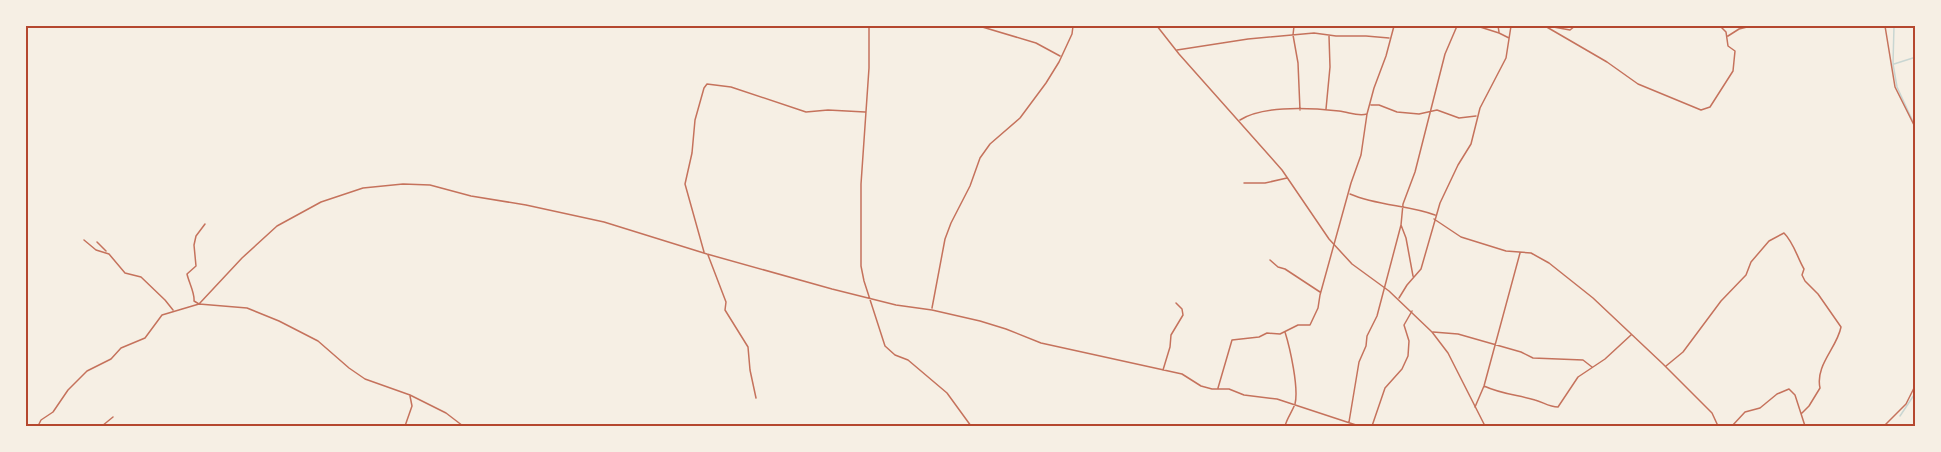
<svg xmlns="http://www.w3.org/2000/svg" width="1941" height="452" viewBox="0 0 1941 452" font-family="'IBM Plex Sans',sans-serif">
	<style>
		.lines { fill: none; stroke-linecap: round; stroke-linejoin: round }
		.stream { stroke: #c9d6d2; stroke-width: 1.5 }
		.minor { stroke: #c5725c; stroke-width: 1.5 }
		.tertiary { stroke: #c5725c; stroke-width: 1.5 }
		.neatline { fill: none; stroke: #b5482f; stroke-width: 2 }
	</style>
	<rect width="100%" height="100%" fill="#f6efe4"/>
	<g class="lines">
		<path class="stream" d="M1894 26 1893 64 1897 87 1915 126
			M1894 64 1916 57
			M1900 416 1916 392"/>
		<path class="minor" d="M869 26V68L861 184V266L864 281 885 346 895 355 908 360 947 393 971 426
			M979 26 1036 43 1060 56
			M1294 26 1293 35 1298 63 1300 110
			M1477 26 1499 33 1509 38
			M1498 26 1499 32
			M1545 26 1607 62 1638 84 1701 110 1710 107 1733 71 1735 51 1728 46 1726 32 1720 26
			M1548 26 1570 30 1575 26
			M1885 26 1895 87 1916 129
			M1728 36 1739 29 1751 26
			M1177 50 1248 39 1314 33 1336 36H1366L1389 38
			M1371 105H1379L1397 112 1419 114 1437 110 1459 118 1476 116
			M1326 109 1330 67 1329 36
			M1240 120C1264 105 1311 108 1339 111 1349 112 1358 117 1367 114
			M1244 183H1265L1287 178
			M1350 194C1378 206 1408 205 1435 215
			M1434 219 1461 237 1506 251 1531 253 1549 263 1593 298 1663 364 1712 413 1718 426
			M205 224 196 236 194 245 196 266 187 274C189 283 195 293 194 301L199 304 242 258 277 226 321 202 363 188 403 184 430 185 471 196 526 205 604 222 707 254 832 289 896 305 932 310 980 321 1006 329 1041 343 1182 374 1201 386 1212 389H1229L1244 395 1277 399 1359 426
			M84 240 96 250 109 254 125 273 141 277 165 300 173 310
			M97 242 106 251
			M704 252 685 184 692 153 695 120 704 88 707 84 731 87 806 112 828 110 865 112
			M708 255 726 302 725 310 748 347 750 370 756 398
			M1270 260 1278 267 1285 269 1320 292
			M1413 276 1406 238 1401 225 1403 204 1415 172 1445 54 1457 26
			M1399 298 1407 285 1421 269 1440 203 1458 165 1471 144 1480 108 1506 58 1511 26
			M932 308 945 239 951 223 970 186 980 158 990 144 1020 118 1046 83 1059 62 1072 34 1073 26
			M1433 332 1458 334 1521 352 1533 358 1583 360 1592 367
			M1666 366 1683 352 1721 301 1746 275 1751 262 1769 241 1784 233C1794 243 1797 257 1804 269L1802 275 1805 281 1818 294 1841 327C1837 348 1815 365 1820 388L1809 406 1802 413
			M1163 370 1170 347 1171 335 1183 315 1182 309 1176 303
			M1484 386C1501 394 1518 395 1535 400 1543 402 1549 407 1558 407L1578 377 1605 359 1631 335
			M1218 388 1232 340 1259 337 1267 333 1280 334 1298 325H1310L1318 308 1320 295 1351 183 1361 155 1367 114 1374 88 1386 56 1394 26
			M1475 407 1484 386 1520 253
			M1349 422 1359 362 1366 346 1367 336 1377 316 1401 225
			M38 426 41 420 53 412 68 390 87 371 111 359 121 348 145 338 162 315 199 304 247 308 279 321 318 341 349 368 365 379 410 395 446 413 463 426
			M102 426 113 417
			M405 426 412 406 410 396
			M1285 426C1287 418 1292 412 1295 404 1299 388 1290 348 1285 332
			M1372 426 1385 388 1402 369 1408 356 1409 341 1404 325 1412 311
			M1732 426 1745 412 1760 408 1777 394 1789 389 1795 395 1805 426
			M1884 426 1906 404 1916 384"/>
		<path class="tertiary" d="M1157 26 1179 54 1282 170 1329 239 1352 264 1389 291 1432 332 1448 353 1485 426"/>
	</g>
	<rect width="1941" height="452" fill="none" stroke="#f6efe4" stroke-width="54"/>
	<rect x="27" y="27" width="1887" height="398" class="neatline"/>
</svg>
